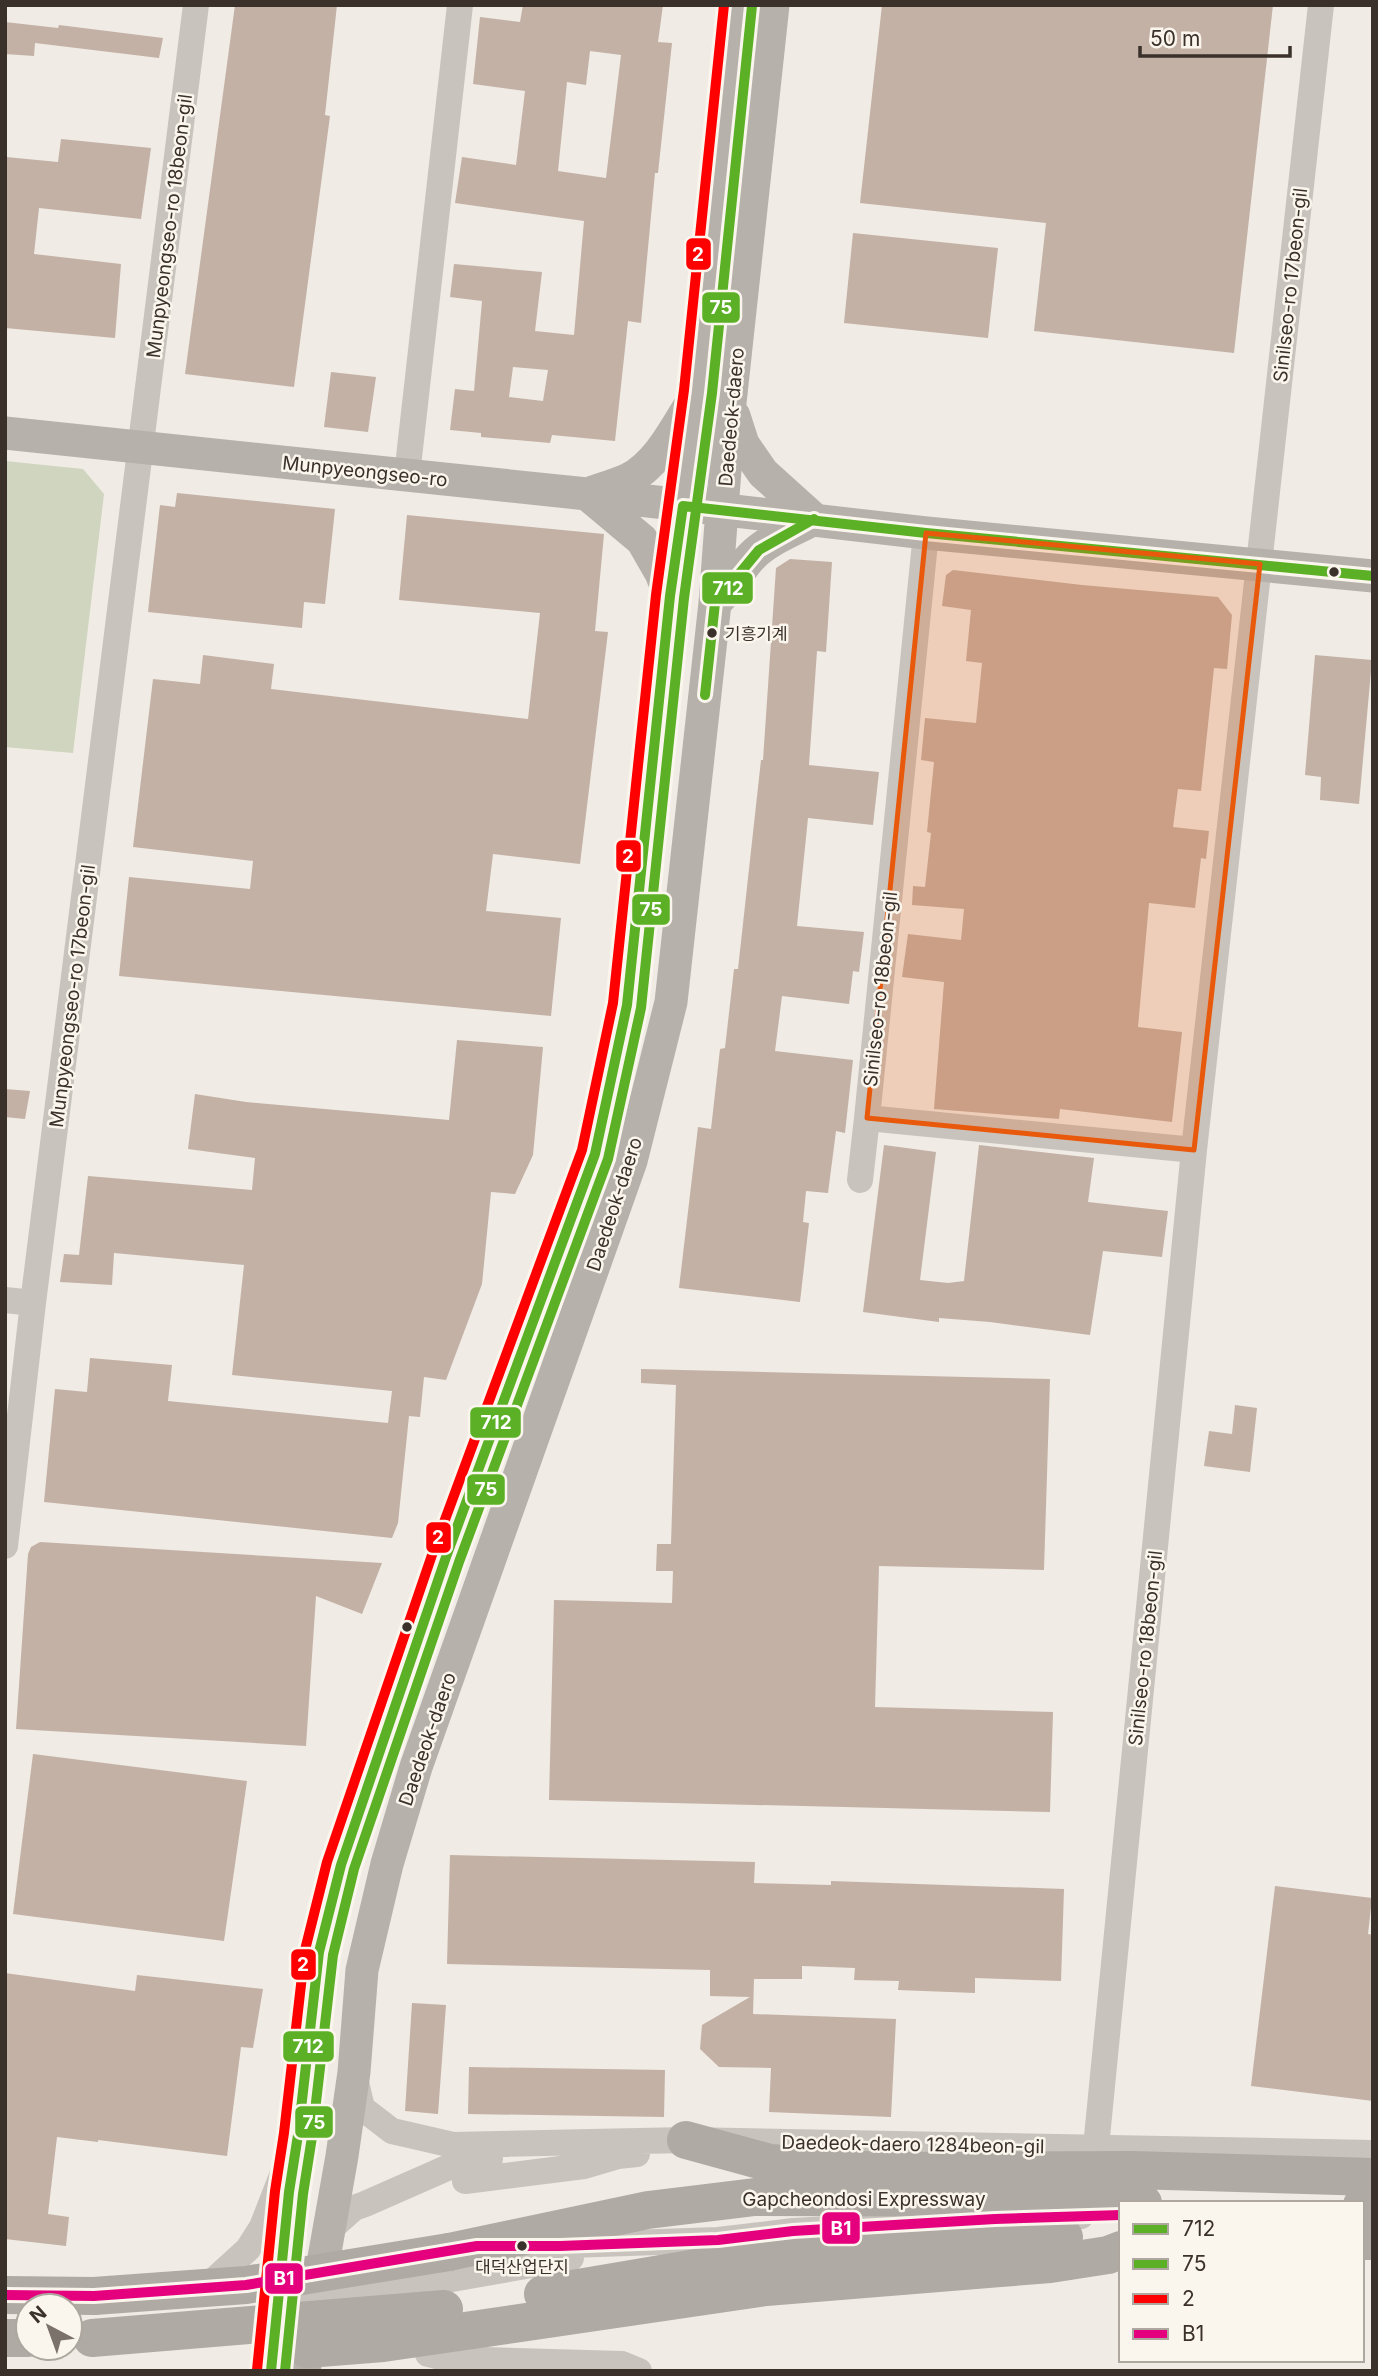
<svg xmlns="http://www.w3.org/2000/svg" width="1378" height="2376" viewBox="0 0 1378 2376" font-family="Inter,'Noto Sans KR',sans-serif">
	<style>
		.green { fill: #cfd5be }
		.building { fill: #c3b1a6; fill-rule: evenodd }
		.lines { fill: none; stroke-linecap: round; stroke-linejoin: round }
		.minor { stroke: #c8c3bd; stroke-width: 26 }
		.major { stroke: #b7b1ac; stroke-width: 33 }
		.highway { stroke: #afaaa3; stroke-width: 38 }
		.minor-bridge { stroke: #c8c3bd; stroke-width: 26 }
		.highway-bridge { stroke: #afaaa3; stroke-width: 38 }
		.bus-1-casing { stroke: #fbf6ed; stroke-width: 16 }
		.bus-2-casing { stroke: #fbf6ed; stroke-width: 16 }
		.bus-3-casing { stroke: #fbf6ed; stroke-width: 16 }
		.bus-4-casing { stroke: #fbf6ed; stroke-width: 16 }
		.bus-1 { stroke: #5bb025; stroke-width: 10 }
		.bus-2 { stroke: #5bb025; stroke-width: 10 }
		.bus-3 { stroke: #f00; stroke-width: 10 }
		.bus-4 { stroke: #e5007d; stroke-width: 10 }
		.marked { fill: #e8590c; fill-opacity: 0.2; stroke: #e8590c; stroke-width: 5; stroke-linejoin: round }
		.bus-dot { fill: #3a312a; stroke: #fbf6ed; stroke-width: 2.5 }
		.labels { text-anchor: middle; stroke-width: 5; stroke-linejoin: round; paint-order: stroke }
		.bus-label { font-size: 17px; fill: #3a312a; stroke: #fbf6ed; text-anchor: start }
		.street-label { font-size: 19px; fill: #3a312a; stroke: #fbf6ed }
		.line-badge { stroke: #fbf6ed; stroke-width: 2.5 }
		.badge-label { font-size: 19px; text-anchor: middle; font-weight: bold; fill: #fff }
	</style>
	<rect width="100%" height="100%" fill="#f0ebe4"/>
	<path class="green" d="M5 461 83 469 104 494 73 753 5 747Z"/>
	<path class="building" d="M235 5H337L325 115 330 116 294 387 185 374Z
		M523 5H663L658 42 672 43 658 173H655L641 323 628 321 615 441 552 435 550 443 481 437V433L450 430 455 389 474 391 482 301 450 297 454 264 542 272 535 331 574 335 584 221 455 203 462 157 516 165 525 91 473 84 480 17 520 22ZM590 51 621 55 606 178 558 171 567 82 586 85ZM513 367 548 370 543 401 509 397Z
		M882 5H1273L1234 353 1034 331 1046 223 860 203Z
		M5 22 58 28 59 25 163 38 159 58 35 43 34 56 5 54Z
		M61 139 151 148 141 219 39 208 34 254 121 264 115 338 5 328 6 157 58 162Z
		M853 233 998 248 988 338 844 323Z
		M331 372 376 377 368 432 324 427Z
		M177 493 335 509 325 604 304 602 302 628 148 612 160 505 175 507Z
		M407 515 604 534 595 631 608 632 580 864 493 854 486 911 561 918 551 1016 119 976 129 877 250 889 253 861 133 847 153 679 200 684 203 655 274 664 271 689 528 719 540 613 399 600Z
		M790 559 832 562 826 652 817 651 809 765 879 772 873 825 808 818 797 926 864 932 859 972 853 971 849 1004 782 996 775 1051 853 1060 845 1133 836 1131 828 1193 806 1191 803 1222 809 1223 800 1302 679 1288 698 1127 711 1129 720 1049 725 1048 734 969H738L761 760H763L776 568Z
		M953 570 1082 585 1218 597 1232 615 1227 669 1214 668 1201 791 1178 789 1173 827 1209 831 1206 859 1201 858 1195 908 1149 903 1138 1027 1182 1032 1172 1122 1060 1109 1059 1119 934 1109 944 982 902 977 908 934 961 940 964 909 912 905 913 886 925 887 931 833 927 832 934 762 921 760 925 718 976 723 982 663 966 661 971 610 942 606 946 575Z
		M1315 655 1372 660 1359 804 1320 800 1321 777 1305 775Z
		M457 1040 543 1047 533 1155 515 1194 491 1192 482 1284 446 1380 424 1377 420 1417 409 1416 398 1523 392 1538 44 1502 55 1389 87 1392 90 1358 172 1365 168 1401 388 1423 392 1391 232 1375 244 1265 114 1253 112 1285 60 1282 64 1254 79 1255 88 1176 252 1190 255 1158 188 1149 195 1094 246 1102 449 1120Z
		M5 1089 30 1091 25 1119 5 1117Z
		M884 1145 936 1152 920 1280 948 1283 964 1281 979 1145 1094 1158 1088 1202 1168 1211 1162 1257 1103 1251 1090 1335 990 1322 939 1318V1322L863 1312Z
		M641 1369 1050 1379 1044 1570 879 1566 875 1707 1053 1712 1050 1812 549 1800 554 1600 672 1603 673 1571H656L657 1544H671L676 1385 641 1383Z
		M1235 1405 1257 1408 1250 1472 1204 1466 1209 1431 1232 1434Z
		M40 1542 382 1563 362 1614 316 1596 306 1746 16 1729 28 1554 31 1547Z
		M33 1754 247 1781 224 1941 13 1914Z
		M450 1855 755 1862 754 1883 831 1885V1881L1064 1889 1061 1981 975 1978V1993L898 1990 899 1981 854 1980 855 1968 802 1966V1979H754L753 2014 896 2019 891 2117 769 2112 771 2068 719 2067 700 2049 702 2025 750 1997 710 1996V1970L447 1964Z
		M1275 1886 1372 1898 1368 1934 1373 1935V2101L1251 2086Z
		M5 1973 135 1991 137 1975 263 1989 253 2048 241 2047 227 2156 98 2140V2142L57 2137 48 2214 69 2217 66 2246 5 2239Z
		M412 2003 446 2005 438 2114 405 2111Z
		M469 2067 665 2070 664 2117 468 2114Z"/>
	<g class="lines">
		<path class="minor" d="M407 475 460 5
			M926 533 867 1118 1194 1150
			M860 1180 867 1118
			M5 1300 33 1303
			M5 1546 33 1303 196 5
			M355 2078 362 2108 392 2131 453 2145 686 2140 1373 2153
			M1096 2147 1194 1150 1321 5
			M465 2181 584 2166 618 2156 637 2154
			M328 2231 354 2208 365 2204 456 2164 490 2159
			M539 2246 718 2240 793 2231 1081 2216
			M418 2285 571 2258
			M202 2291 248 2249 262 2227 283 2173
			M428 2354 448 2359 622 2364 639 2371"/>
		<path class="major" d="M734 416 743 444 763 473 814 519
			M5 433 587 494 926 533 1373 576
			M593 492C605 488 618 484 629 479 658 464 675 429 692 402
			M587 494 642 540 661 573 670 596
			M715 603C730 590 738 570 752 556 769 539 794 530 814 519
			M271 2371 289 2192 298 2135 319 1952 341 1865 446 1557 595 1154 627 1005 670 596 698 392 738 5
			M304 2371 342 2156 354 2072 362 1970 387 1864 416 1767 631 1161 671 1002 715 603 730 403 773 5"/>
		<path class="highway" d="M686 2140 770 2163 879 2171 1131 2170 1373 2177
			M1362 2205H1373
			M1362 2241H1373
			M449 2252 648 2210 755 2197 1063 2198 1143 2203
			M543 2294 779 2254 1064 2237
			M5 2295 94 2296
			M5 2338H28
			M307 2349 383 2343 766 2287 1050 2264 1108 2255 1121 2250"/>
		<path class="minor-bridge" d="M273 2306 418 2285"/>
		<path class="highway-bridge" d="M94 2296 246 2285 449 2252
			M92 2338 444 2309"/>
		<g class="bus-1-casing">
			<path id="bus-1" d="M705 695 715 603 759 550 814 519
				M271 2371 289 2192 298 2135 319 1952 341 1865 446 1557 595 1154 627 1005 670 596 683 506 926 533 1373 576"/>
		</g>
		<g class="bus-2-casing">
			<path id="bus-2" d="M285 2371 303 2194 312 2137 333 1955 354 1869 459 1562 608 1159 641 1008 684 598 712 393 752 6"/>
		</g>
		<g class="bus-3-casing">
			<path id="bus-3" d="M257 2370 275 2191 284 2133 305 1950 327 1862 433 1552 582 1150 613 1003 656 595 684 390 724 5"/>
		</g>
		<g class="bus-4-casing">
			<path id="bus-4" d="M5 2295 94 2296 246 2285 477 2246H560L718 2240 793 2231 995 2219 1121 2215"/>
		</g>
		<use href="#bus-1" class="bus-1"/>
		<use href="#bus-2" class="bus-2"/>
		<use href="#bus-3" class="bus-3"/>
		<use href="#bus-4" class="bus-4"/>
	</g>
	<path class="marked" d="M926 533 1260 564 1194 1150 867 1118Z"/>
	<g class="bus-dot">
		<circle cx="1334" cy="572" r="6"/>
		<circle cx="712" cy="633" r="6"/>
		<circle cx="407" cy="1627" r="6"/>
		<circle cx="522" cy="2246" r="6"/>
	</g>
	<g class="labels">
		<g class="bus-label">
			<text x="725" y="640">기흥기계</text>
			<text x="522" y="2273" text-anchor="middle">대덕산업단지</text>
		</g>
		<g class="street-label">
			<text transform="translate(169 226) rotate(-83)" y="7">Munpyeongseo-ro 18beon-gil</text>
			<text transform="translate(1290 285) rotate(-84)" y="7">Sinilseo-ro 17beon-gil</text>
			<text transform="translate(731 417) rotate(-85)" y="7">Daedeok-daero</text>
			<text transform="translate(365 471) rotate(6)" y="7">Munpyeongseo-ro</text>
			<text transform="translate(880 989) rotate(-84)" y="7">Sinilseo-ro 18beon-gil</text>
			<text transform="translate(72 996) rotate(-83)" y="7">Munpyeongseo-ro 17beon-gil</text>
			<text transform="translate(614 1204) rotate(-72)" y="7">Daedeok-daero</text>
			<text transform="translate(1145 1648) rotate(-84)" y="7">Sinilseo-ro 18beon-gil</text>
			<text transform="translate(427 1739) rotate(-71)" y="7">Daedeok-daero</text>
			<text transform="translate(913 2144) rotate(1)" y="7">Daedeok-daero 1284beon-gil</text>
			<text x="864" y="2206">Gapcheondosi Expressway</text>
		</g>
	</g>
	<g class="line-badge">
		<rect x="685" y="237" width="27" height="34" rx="7" fill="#f00"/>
		<rect x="701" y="291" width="40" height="33" rx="7" fill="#5bb025"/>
		<rect x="701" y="571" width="53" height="34" rx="7" fill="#5bb025"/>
		<rect x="615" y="839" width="27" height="34" rx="7" fill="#f00"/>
		<rect x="631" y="893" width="40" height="33" rx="7" fill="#5bb025"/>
		<rect x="469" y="1406" width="53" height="33" rx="7" fill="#5bb025"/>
		<rect x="466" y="1473" width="40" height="33" rx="7" fill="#5bb025"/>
		<rect x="425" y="1521" width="27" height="33" rx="7" fill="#f00"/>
		<rect x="290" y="1948" width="27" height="33" rx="7" fill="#f00"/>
		<rect x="282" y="2030" width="53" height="33" rx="7" fill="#5bb025"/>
		<rect x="294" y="2105" width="40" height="34" rx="7" fill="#5bb025"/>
		<rect x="821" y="2211" width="40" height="34" rx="7" fill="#e5007d"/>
		<rect x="264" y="2262" width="40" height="33" rx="7" fill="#e5007d"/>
	</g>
	<g class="badge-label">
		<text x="698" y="261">2</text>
		<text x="721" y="314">75</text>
		<text x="728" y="595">712</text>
		<text x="628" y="863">2</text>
		<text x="651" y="916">75</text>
		<text x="496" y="1429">712</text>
		<text x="486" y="1496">75</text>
		<text x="438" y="1544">2</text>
		<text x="303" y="1971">2</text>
		<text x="308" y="2053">712</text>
		<text x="314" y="2129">75</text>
		<text x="841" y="2235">B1</text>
		<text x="284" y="2285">B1</text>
	</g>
	<rect width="1378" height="2376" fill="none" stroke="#3a312a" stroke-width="14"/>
	<rect x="1119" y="2201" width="245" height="161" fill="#fbf6ed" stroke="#aea79f" stroke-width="2"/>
	<rect x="1133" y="2224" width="35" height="10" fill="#5bb025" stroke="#aea79f" stroke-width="2"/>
	<text x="1182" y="2236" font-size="21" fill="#3a312a">712</text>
	<rect x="1133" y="2259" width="35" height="10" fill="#5bb025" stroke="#aea79f" stroke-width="2"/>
	<text x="1182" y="2271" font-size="21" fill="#3a312a">75</text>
	<rect x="1133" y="2294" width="35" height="10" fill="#ff0000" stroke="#aea79f" stroke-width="2"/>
	<text x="1182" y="2306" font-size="21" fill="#3a312a">2</text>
	<rect x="1133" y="2329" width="35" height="10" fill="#e5007d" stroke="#aea79f" stroke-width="2"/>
	<text x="1182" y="2341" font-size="21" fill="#3a312a">B1</text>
	<g transform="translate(49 2327) rotate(319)"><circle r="33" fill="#fbf6ed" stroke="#aea79f" stroke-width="2"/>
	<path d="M0-5L12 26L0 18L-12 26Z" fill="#7a726b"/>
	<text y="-10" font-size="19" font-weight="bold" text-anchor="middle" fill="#3a312a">N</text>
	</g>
	<path d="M1140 46v10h150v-10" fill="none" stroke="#3a312a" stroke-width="3.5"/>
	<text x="1150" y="46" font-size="21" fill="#3a312a" stroke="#fbf6ed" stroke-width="5" paint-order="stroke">50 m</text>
</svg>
